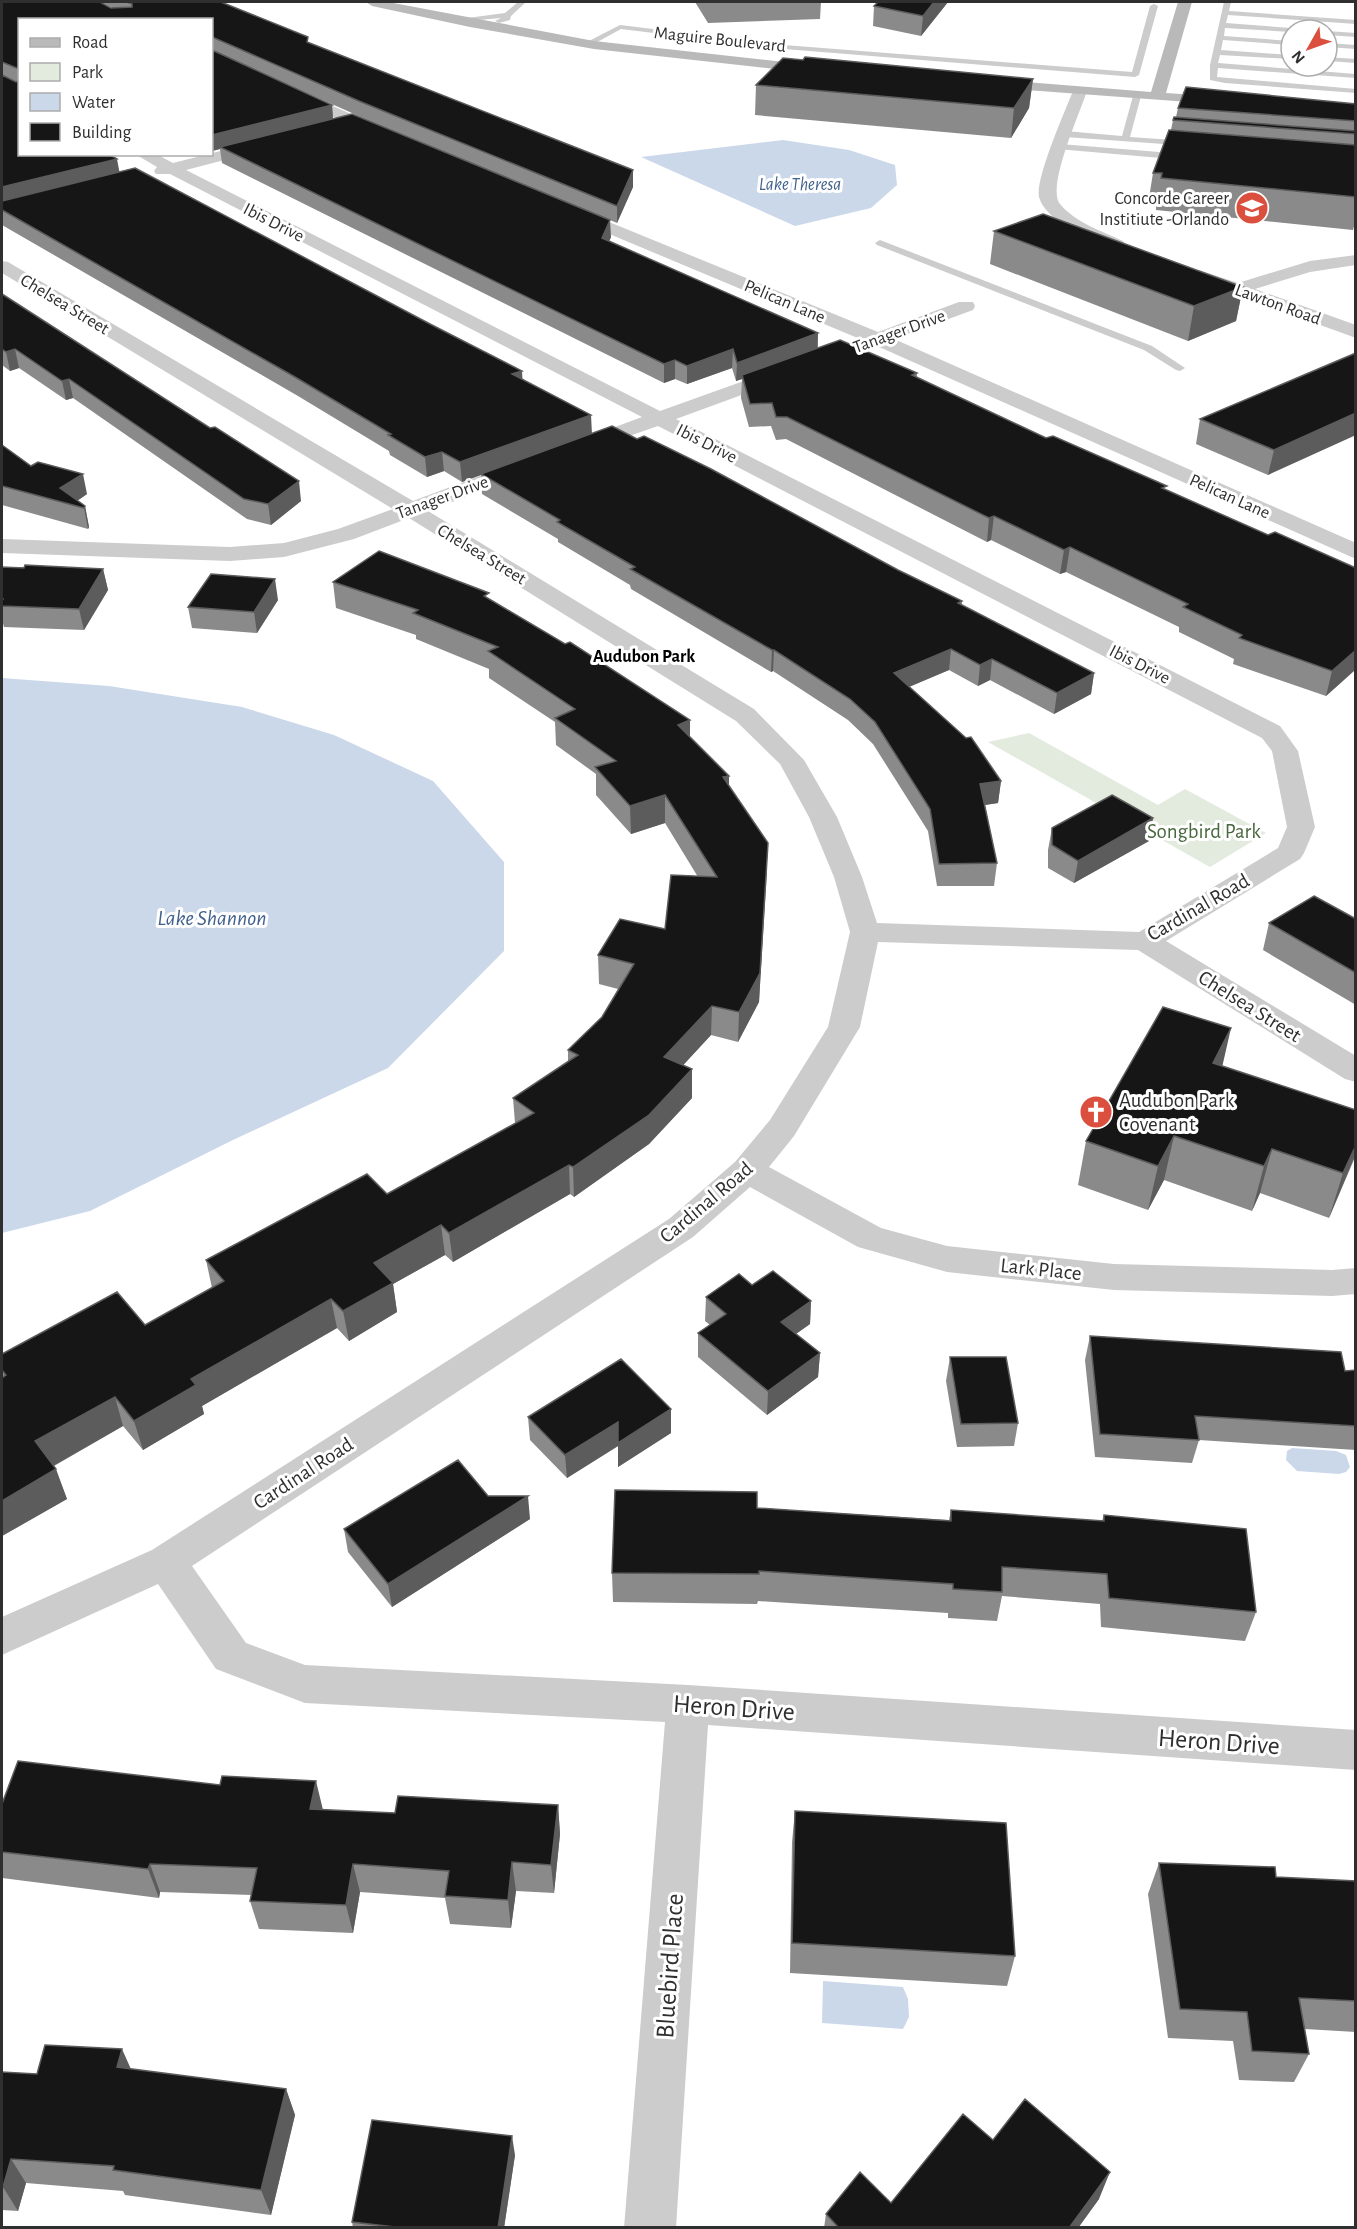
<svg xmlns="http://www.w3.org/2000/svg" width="1357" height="2229" viewBox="0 0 1357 2229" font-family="'Alegreya Sans',sans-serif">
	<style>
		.green { fill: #e2ebde }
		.water { fill: #cbd8ea }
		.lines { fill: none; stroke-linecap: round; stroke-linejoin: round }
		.lane { fill: #ccc; fill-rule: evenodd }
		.street { fill: #ccc; fill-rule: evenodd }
		.secondary { fill: #b9b9b9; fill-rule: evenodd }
		.wall { fill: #8a8a8a }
		.shaded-wall { fill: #5c5c5c }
		.building { fill: #161616; stroke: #5c5c5c; stroke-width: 1.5 }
		.labels { text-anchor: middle; stroke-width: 6; stroke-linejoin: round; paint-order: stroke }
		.far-street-label { font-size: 18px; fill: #2f2f2f; stroke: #fff }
		.far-water-label { font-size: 18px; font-style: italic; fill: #42618c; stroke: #fff }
		.far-poi-label { font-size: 18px; fill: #2f2f2f; stroke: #fff; text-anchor: end }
		.far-neighbourhood-label { font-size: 18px; font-weight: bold; fill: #000; stroke: #fff }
		.park-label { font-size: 21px; fill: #4a683f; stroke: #fff }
		.street-label { font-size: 21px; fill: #2f2f2f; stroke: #fff }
		.poi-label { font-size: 21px; fill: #2f2f2f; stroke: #fff; text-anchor: start }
		.water-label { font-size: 22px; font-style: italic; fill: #42618c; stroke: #fff }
		.near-street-label { font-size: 26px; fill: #2f2f2f; stroke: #fff }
	</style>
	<rect width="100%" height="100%" fill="#fff"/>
	<path class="green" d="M1029 733 1158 805 1185 789 1266 833 1210 867 988 742Z"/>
	<path class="water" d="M783 140 849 150 895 165 897 185 871 208 795 226 641 157Z
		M2 678 109 686 242 707 334 735 433 781 504 862V951L388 1068 233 1140 90 1211 2 1233Z
		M1292 1448 1336 1451 1346 1455 1350 1467 1346 1472 1339 1474 1297 1471 1286 1460 1287 1451Z
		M823 1981 903 1987 908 1999 909 2017 903 2029 822 2023Z"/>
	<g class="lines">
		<path class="lane" d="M518 2H526L511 16 510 20 499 23 495 21 501 18 456 22 452 20 505 13Z
			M1224 2H1231L1229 11 1356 20V24L1228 15 1226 23 1291 28 1295 30H1291V32L1225 28 1224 36 1291 41V45L1223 40 1221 50 1291 55V59L1220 55 1218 63 1356 74V78L1218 68 1217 77 1356 89V93L1225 83 1210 80V65Z
			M1154 4 1158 6 1139 75 1135 77 784 49 621 29 590 46 583 44 620 25 784 45 1132 72 1150 6Z
			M1327 31 1356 33V37L1327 35Z
			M1327 43 1356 45V49L1327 47Z
			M1327 57 1356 59V63L1327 61Z
			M1137 94 1141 96 1130 137 1189 141 1193 144 1192 146 1065 137 1061 134 1065 131 1122 136 1133 96Z
			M1060 144 1184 154 1188 157 1184 160 1057 149V145Z
			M880 240 1152 346 1185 368 1180 371 1176 370 1144 350 877 245 875 243Z"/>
		<path class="street" d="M212 53 390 131 392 134 390 137H378L212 62Z
			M1080 87 1087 91C1080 113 1046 187 1060 204 1076 223 1102 231 1123 241L1126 245 1123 249 1117 250C1095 245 1045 221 1039 197 1035 179 1065 111 1073 91Z
			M264 140 270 142 272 145 270 148 186 170 660 411 777 369H791L794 373 791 377 676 419 1280 726 1298 751 1315 827 1304 853 1300 859 1166 941 1356 1056V1082L1345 1079 1138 950 878 942 860 1027 794 1136 769 1167 881 1228 947 1246 1114 1264 1332 1270 1356 1268V1294L1332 1296 1114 1290 947 1272 858 1247 750 1187 693 1237 192 1566 246 1643 305 1665 688 1685 1356 1730V1770L708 1725 676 2228H624L665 1722 305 1703 216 1669 158 1584 2 1655V1617L152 1550 669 1219 735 1162 770 1120 828 1027 850 932 834 877 809 817 780 764 736 721 409 518 354 539 284 557 230 561 2 553V539L230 547 284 543 338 529 393 509 2 273V261L8 262 413 501 514 463 522 462 530 463 533 468 530 473 428 511 754 709 804 760 837 817 862 877 877 923 1139 932 1278 848 1287 827 1272 751 1262 738 658 426 589 450 582 452 575 450 571 446 575 442 642 417 170 174H156L154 171 157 167 135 154H156L173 163Z
			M570 206 878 332 959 302H973L975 306 973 310 894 339 1356 543V559L877 346 867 349 860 347 857 343 860 339 564 215 561 211 564 207Z
			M1356 255V265L1310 272 1255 289 1356 325V338L1193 279 1190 275 1193 271 1199 270 1238 283 1310 261Z"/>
		<path class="secondary" d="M366 2H388L594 41 821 66 828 70 821 74 594 49 470 27 372 6Z
			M1178 2H1192L1166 93 1225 97 1233 102 1230 105 986 87 979 83 986 79 1151 92Z"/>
	</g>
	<path class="wall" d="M2 2 111 8H113L101 2H221L309 43 633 187 617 223 361 117 255 70 332 105 333 118 611 237 609 241 818 333V348L917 373V378L1046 438 1268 535 1356 568V670H1355L1326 696 1233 664 1234 659 1179 632V627L1066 572 1060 574 991 540 987 542 786 439 776 440 771 426 749 427 741 398 742 379 736 381 732 368 687 384 675 379 664 383 222 163 220 149 212 151V20H20V154L120 172 523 379 592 434 898 570 962 601V605L1094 673 1091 694 1054 714 990 680 978 686 949 670 909 687 1001 781 998 803 985 805 997 863 994 886H937L928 831 873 744 848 720 773 671 771 672 631 589 630 585 558 542V539L482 494 481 475 462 482 444 471 427 477 390 455 389 451 298 396 2 225Z
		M695 2H821L820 19 708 23Z
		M878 2H948L921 36 873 26 874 6Z
		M1033 79 1029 108 1011 138 755 115 756 85Z
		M1356 104V219L1353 230 1156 210V205L1148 204 1153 173 1171 130 1173 120 1176 117 1178 108Z
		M994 231 1243 287 1236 321 1188 341 990 264Z
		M2 294 301 501 271 525 247 519 73 398 66 400 19 368 10 371 2 365Z
		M1356 353 1268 475 1196 444 1200 419Z
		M2 445 31 466 87 494 77 501 85 506 89 527 88 529 2 505Z
		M2 567 103 569 108 590 84 630 4 627 2 620Z
		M333 582 489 599 690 737 729 786 767 871 759 1002 738 1042 711 1035 683 1065 692 1069V1098L649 1144 574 1197 570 1194 453 1262 445 1255 393 1284 397 1312 349 1341 337 1328 202 1406 204 1414 143 1450 123 1426 54 1466 67 1499 2 1536V1354L145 1325 212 1288 206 1260 387 1194 515 1123 513 1098 568 1062V1050L602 1017 618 989 599 984 598 955 665 929 698 877 665 823 631 834 596 795V774L556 745 555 722 489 678V669L416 639V635L336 608Z
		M278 600 257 633 192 628 188 607Z
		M1153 818 1149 841 1074 883 1048 868V850L1052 828Z
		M1356 919V1005L1263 950 1269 923Z
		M1222 1066 1356 1110V1155L1329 1218 1260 1193 1252 1211 1164 1180 1148 1210 1078 1185 1086 1141Z
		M752 1285 811 1301 810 1324 796 1334 820 1353 818 1377 767 1415 698 1357V1333L710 1325 705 1321 706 1297Z
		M1090 1336 1345 1371 1356 1370V1450L1199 1440 1192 1463 1095 1457 1085 1360Z
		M950 1357 1018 1423 1014 1446 957 1447 946 1381Z
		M528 1417 671 1433 618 1467V1446L567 1478 530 1440Z
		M488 1496 530 1519 392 1607 348 1552 344 1529Z
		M757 1508 949 1520 951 1510 1102 1521 1104 1515 1256 1612 1245 1641 1101 1627 1100 1604 1002 1596 997 1621 948 1618V1613L758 1601 757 1604 613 1602 612 1573Z
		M2 1804 323 1810 395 1813 558 1805 560 1834 554 1893 516 1891 511 1928 450 1924 445 1898 360 1892 353 1933 259 1929 250 1901 252 1895 160 1892 159 1898 2 1878Z
		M795 1811 1015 1956 1007 1986 790 1973 792 1842Z
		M1159 1863 1276 1877 1356 1881V2032L1305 2029 1309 2054 1294 2082 1239 2080 1233 2041 1168 2038 1148 1894Z
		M130 2069 286 2089 295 2115 271 2215 125 2195 123 2191 26 2183 18 2211 2 2210V2072L37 2074Z
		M515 2155 504 2228H353L352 2222Z
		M1099 2199 1078 2228H824L826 2214 891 2203Z"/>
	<path class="shaded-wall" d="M934 2H948L921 36 923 16Z
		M1033 79 1029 108 1011 138 1014 108Z
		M332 105 333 120 220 147V149L212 151V135Z
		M117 159 120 175 2 205V187Z
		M633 170V187L617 223V206Z
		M610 220 611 237 603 256 602 238Z
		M1243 287 1236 321 1188 341 1194 306Z
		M818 333 817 352 742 375V379L736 381 737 363Z
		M15 349 19 368 10 371 6 352Z
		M733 349 732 368 687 384V366Z
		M675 360V379L664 383V364Z
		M522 371 523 389 512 374Z
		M69 379 73 398 66 400 62 381Z
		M1356 413V435L1268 475 1274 450Z
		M591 415 592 434 462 482 460 462Z
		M442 452 444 471 427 477 425 457Z
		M83 474 87 494 71 505 60 488Z
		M299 481 301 501 271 525 268 504Z
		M85 506 89 527 88 529 84 508Z
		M994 516 991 540 987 542 989 518Z
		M1070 547 1066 572 1060 574 1064 550Z
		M103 569 108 590 84 630 79 609Z
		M275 579 278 600 257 633 254 612Z
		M951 649 949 670 892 694 894 673Z
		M772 650H774L773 671 771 672Z
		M1356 650V666L1355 670 1326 696 1332 671Z
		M992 659 990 680 978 686 980 665Z
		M1094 673 1091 694 1054 714 1057 693Z
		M690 720V748L678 725Z
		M729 776V804L723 777Z
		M1001 781 998 803 978 806 980 784Z
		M665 795V823L631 834 630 806Z
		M1153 818 1149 841 1074 883 1078 861Z
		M768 843 759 1002 738 1042 739 1012Z
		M712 1006 711 1035 664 1086V1057Z
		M1231 1028 1221 1072 1213 1063Z
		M692 1069V1098L649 1144 574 1197 573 1167Z
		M1174 1136 1164 1180 1148 1210 1158 1166Z
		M1356 1145V1155L1354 1158 1329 1218 1343 1173Z
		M1272 1149 1260 1193 1252 1211 1264 1166Z
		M569 1165 570 1194 453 1262 449 1233Z
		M441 1225 445 1255 393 1284 397 1312 349 1341 343 1311 374 1263Z
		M331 1299 337 1328 202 1406 204 1414 143 1450 134 1421 191 1379Z
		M811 1301 810 1324 780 1345 781 1322Z
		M820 1353 818 1377 767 1415 768 1391Z
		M115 1397 123 1426 46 1470 35 1441Z
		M671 1409V1433L618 1467V1446L567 1478 565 1455 618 1422Z
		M56 1469 67 1499 2 1536V1501Z
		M528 1496 530 1519 392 1607 388 1584Z
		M316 1781 323 1810 310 1809Z
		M558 1805 560 1834 554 1893 551 1865Z
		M512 1862 516 1891 511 1928 508 1900Z
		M150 1864 160 1892 159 1898 148 1869Z
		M353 1864 360 1892 353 1933 346 1905Z
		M122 2049 134 2076 117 2067Z
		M286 2089 295 2115 271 2215 261 2190Z
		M512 2136 515 2155 504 2228H498Z
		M11 2159 26 2183 18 2211 3 2187Z
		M1110 2172 1099 2199 1078 2228H1069Z"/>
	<path class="building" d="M2 2H100L111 8 132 7V4L127 2H221L308 37 307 42 633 170 617 206 359 101 212 37V20H20V154H109L117 159 2 187V75L16 82 19 80V69L2 62Z
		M878 2H934L923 16 874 6Z
		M212 50 332 105 212 135Z
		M805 57 1033 79 1014 108 756 85 783 58 803 60Z
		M1186 87 1356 104V121L1178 108Z
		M352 114 610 220 602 238 818 333 737 363 733 349 687 366 675 360 664 364 220 147Z
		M1174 117 1356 131V134L1173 120Z
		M1169 130 1356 145V197L1161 178 1162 173H1153Z
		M135 168 430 324 522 371 512 374 591 415 460 462 442 452 425 457 388 435 391 434 295 377 2 210V201Z
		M1043 214 1243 287 1194 306 994 231Z
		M2 294 210 428 215 427 299 481 268 504 244 499 69 379 62 381 15 349 6 352 2 349Z
		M840 340 917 373 912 375 1046 438 1053 436 1167 486 1162 488 1268 535 1275 532 1356 568V650L1332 671 1239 638 1242 635 1183 607 1188 604 1070 547 1064 550 994 516 989 518 787 417H776L772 403 750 404 742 375Z
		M1356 353V413L1274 450 1200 419Z
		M612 426 637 439 644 436 711 469 898 570 962 601 958 603 1094 673 1057 693 992 659 980 665 951 649 894 673 966 738 971 737 1001 781 980 784 997 863 939 864 930 809 875 722 850 699 774 650H772L630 569 635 567 557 522 560 520 481 474Z
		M2 445 31 466 38 462 83 474 60 488 85 506 84 508 2 486Z
		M379 551 489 593 484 596 565 644 570 642 690 720 678 725 729 776 723 777 768 843 760 973 739 1012 712 1006 664 1057 692 1069 649 1115 573 1167 569 1165 449 1233 441 1225 374 1263 393 1283 343 1311 331 1299 191 1379 196 1385 134 1421 115 1397 35 1441 56 1469 2 1501V1378L6 1375 2 1370V1354L117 1292 145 1325 224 1281 206 1260 367 1174 387 1194 534 1113 513 1098 578 1055 568 1050 602 1017 634 964 598 955 620 919 665 929 671 875 717 877 665 795 630 806 595 767 616 761 555 718 575 709 488 651 498 647 413 613 418 610 333 582Z
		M25 565 103 569 79 609 2 606V601L3 599H2V567L24 568Z
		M211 574 275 579 254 612 188 607Z
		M1112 795 1153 818 1078 861 1052 845V828Z
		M1314 896 1356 919V973L1269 923Z
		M1163 1007 1231 1028 1213 1063 1356 1110V1145L1343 1173 1272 1149 1264 1166 1174 1136 1158 1166 1086 1141Z
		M773 1271 811 1301 781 1322 820 1353 768 1391 698 1333 726 1314 706 1297 739 1274 752 1285Z
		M1090 1336 1341 1352 1345 1371 1356 1370V1426L1195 1416 1199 1440 1100 1434Z
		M950 1357H1006L1018 1423 961 1424Z
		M621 1359 671 1409 618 1443V1422L565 1455 528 1417Z
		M458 1460 488 1496H528L388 1584 344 1529Z
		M615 1490 757 1492V1508L951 1521V1510L1104 1521V1515L1246 1529 1256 1612 1109 1598 1107 1574 1002 1567V1592L953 1589V1584L759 1571V1574L612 1573Z
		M18 1761 220 1785 222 1776 316 1781 310 1809 395 1813 398 1796 558 1805 551 1865 512 1862 508 1900 445 1896 449 1871 353 1864 346 1905 250 1901 257 1868 150 1864 148 1869 2 1852V1804Z
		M795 1811 1006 1823 1015 1956 792 1943Z
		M1159 1863 1275 1867 1276 1877 1356 1881V2001L1299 1998 1309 2054 1252 2051 1247 2012 1180 2009Z
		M45 2045 122 2049 117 2067 286 2089 261 2190 113 2170 114 2166 11 2159 3 2187 2 2186V2072L37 2074Z
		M1025 2099 1110 2172 1069 2228H839L826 2214 860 2172 891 2203 963 2114 993 2140Z
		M372 2120 512 2136 498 2228H404L352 2222Z"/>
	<defs>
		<g id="university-disc" transform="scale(1.725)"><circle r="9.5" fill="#da4f3d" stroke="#fff"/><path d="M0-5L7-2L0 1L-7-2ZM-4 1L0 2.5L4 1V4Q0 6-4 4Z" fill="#fff"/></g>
		<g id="church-disc" transform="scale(1.725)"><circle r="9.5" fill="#da4f3d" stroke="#fff"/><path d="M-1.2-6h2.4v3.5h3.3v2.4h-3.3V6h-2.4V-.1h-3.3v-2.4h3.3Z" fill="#fff"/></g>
	</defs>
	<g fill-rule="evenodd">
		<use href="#university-disc" x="1252" y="208"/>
		<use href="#church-disc" x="1096" y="1112"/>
	</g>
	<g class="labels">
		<g class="far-street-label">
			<text transform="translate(720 39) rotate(6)" y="6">Maguire Boulevard</text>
			<text transform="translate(274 222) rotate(27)" y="6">Ibis Drive</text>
			<text transform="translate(785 301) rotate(23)" y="6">Pelican Lane</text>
			<text transform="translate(65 304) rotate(31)" y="6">Chelsea Street</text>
			<text transform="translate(1278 304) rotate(20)" y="6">Lawton Road</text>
			<text transform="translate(899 331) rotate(-20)" y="6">Tanager Drive</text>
			<text transform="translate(707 443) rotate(27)" y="6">Ibis Drive</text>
			<text transform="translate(1230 496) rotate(24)" y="6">Pelican Lane</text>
			<text transform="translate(442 497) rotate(-20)" y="6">Tanager Drive</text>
			<text transform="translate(482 554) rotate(31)" y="6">Chelsea Street</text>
			<text transform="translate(1140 664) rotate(27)" y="6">Ibis Drive</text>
		</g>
		<g class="far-water-label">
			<text x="800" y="190">Lake Theresa</text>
		</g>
		<g class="far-poi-label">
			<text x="1229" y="204">Concorde Career<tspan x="1229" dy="21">Institiute -Orlando</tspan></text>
		</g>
		<g class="far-neighbourhood-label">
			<text x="644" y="662">Audubon Park</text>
		</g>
		<g class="park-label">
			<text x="1204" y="838">Songbird Park</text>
		</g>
		<g class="street-label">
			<text transform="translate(1198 907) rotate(-30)" y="7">Cardinal Road</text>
			<text transform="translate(1250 1006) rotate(32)" y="7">Chelsea Street</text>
			<text transform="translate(706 1202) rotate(-40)" y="7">Cardinal Road</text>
			<text transform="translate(1041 1269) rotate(6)" y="7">Lark Place</text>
			<text transform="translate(303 1473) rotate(-33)" y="7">Cardinal Road</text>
		</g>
		<g class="poi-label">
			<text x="1119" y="1107">Audubon Park<tspan x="1119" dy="24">Covenant</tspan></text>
		</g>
		<g class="water-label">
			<text x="212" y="925">Lake Shannon</text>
		</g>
		<g class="near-street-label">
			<text transform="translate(734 1707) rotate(4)" y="9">Heron Drive</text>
			<text transform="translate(1219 1741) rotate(4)" y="9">Heron Drive</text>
			<text transform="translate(669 1966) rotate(-86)" y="9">Bluebird Place</text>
		</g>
	</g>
	<rect width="1357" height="2229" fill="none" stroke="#2f2f2f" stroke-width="6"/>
	<rect x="18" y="18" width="195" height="138" fill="#ffffff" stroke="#acacac" stroke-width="1.5"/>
	<rect x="30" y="38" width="30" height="9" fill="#b9b9b9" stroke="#acacac" stroke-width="1.5"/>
	<text x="72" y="48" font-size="18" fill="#2f2f2f">Road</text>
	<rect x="30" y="63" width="30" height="18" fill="#e2ebde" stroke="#acacac" stroke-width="1.5"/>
	<text x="72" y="78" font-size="18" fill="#2f2f2f">Park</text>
	<rect x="30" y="93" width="30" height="18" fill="#cbd8ea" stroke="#acacac" stroke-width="1.5"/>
	<text x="72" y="108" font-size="18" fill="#2f2f2f">Water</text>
	<rect x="30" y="123" width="30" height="18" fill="#161616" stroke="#acacac" stroke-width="1.5"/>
	<text x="72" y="138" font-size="18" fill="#2f2f2f">Building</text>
	<g transform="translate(1309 48) rotate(230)"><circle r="28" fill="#ffffff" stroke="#acacac" stroke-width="1.5"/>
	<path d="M0-4.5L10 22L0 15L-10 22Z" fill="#da4f3d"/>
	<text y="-9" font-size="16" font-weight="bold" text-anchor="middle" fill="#2f2f2f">N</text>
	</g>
</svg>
